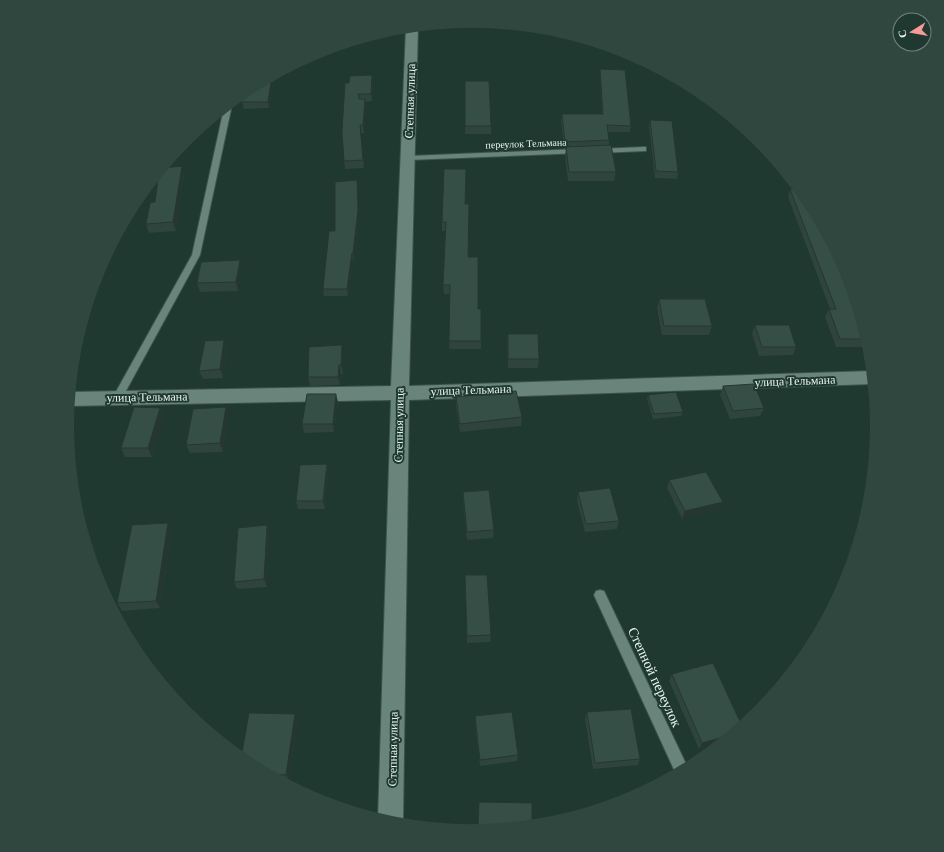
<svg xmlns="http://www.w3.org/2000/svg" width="944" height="852" viewBox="0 0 944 852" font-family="Georgia,serif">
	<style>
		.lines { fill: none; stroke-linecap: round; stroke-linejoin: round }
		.service-casing { stroke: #3c534c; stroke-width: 2 }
		.minor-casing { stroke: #3c534c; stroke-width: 2 }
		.service { fill: #69847a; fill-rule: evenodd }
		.minor { fill: #69847a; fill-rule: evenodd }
		.wall { fill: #2e443c }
		.shaded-wall { fill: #263731 }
		.building { fill: #364f46; stroke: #263731 }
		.labels { text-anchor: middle; stroke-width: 4; stroke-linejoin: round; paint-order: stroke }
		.far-street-label { font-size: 10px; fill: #e7f6f0; stroke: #1f3830 }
		.street-label { font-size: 12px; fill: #e7f6f0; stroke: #1f3830 }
		.near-street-label { font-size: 14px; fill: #e7f6f0; stroke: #1f3830 }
	</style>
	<rect width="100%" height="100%" fill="#1f3830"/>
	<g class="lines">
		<g class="service-casing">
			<path id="service" d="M230 103 232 105 200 255 121 400H115L113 397 192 255 224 108Z
				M643 147H646V151L598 153 594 151 598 149Z
				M578 149H581V153L409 160 405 158 409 156Z
				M600 590 604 591 687 766V768L676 774 594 595 596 591Z"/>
		</g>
		<g class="minor-casing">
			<path id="minor" d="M418 26 409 386 872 371 873 384 409 400 403 824 393 823 378 819 391 400 69 406 70 392 391 386 406 27Z"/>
		</g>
		<use href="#service" class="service"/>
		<use href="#minor" class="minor"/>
	</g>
	<path class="wall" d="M377 34V40H356Z
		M600 69 631 126 630 132H608L609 140V145L616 172 614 181H568L565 156 566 148 564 149 561 120 562 114H602L600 75Z
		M275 74 269 108 244 109 242 102 247 89Z
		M372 75 373 83 372 101 365 102 366 107 364 133H361L364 168 345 169 344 161 349 83Z
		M465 81 491 126V134H465Z
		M650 120 678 172 677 179 655 178 649 127Z
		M197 130 196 137H189Z
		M182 166 184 175 176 231 149 233 146 224 155 202Z
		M357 180 358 217 354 260H353L348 296H324L323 289 335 231Z
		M790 189 846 271 869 347H836L825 317 829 309H830L788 197Z
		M465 204 469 257 478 309H481V349H449L450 294H444L443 285 445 231H442V222Z
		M242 269 238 291 200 292 197 283Z
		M659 299 712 326 709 335H662L657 308Z
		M755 325 796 347 793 355 759 356 752 334Z
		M508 334 539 359 538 368H508L507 343Z
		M227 349 223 378 203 379 199 371Z
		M343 353V374H341L340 385 310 386 308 377Z
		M872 377 875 406 867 386Z
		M723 386 764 408 760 416 730 419 720 395Z
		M648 395 683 412 681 416 653 419 647 399Z
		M456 397 522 417 521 426 460 432 456 406Z
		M338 402 334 432 304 433 302 424Z
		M226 407 229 416 223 452 190 453 186 445Z
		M160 408 164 416 152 457H125L121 448Z
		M327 464 328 473 325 509H298L296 501Z
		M669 480 719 510 682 519 667 488Z
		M463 492 494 530 493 538 467 540 463 500Z
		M578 492 619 521 617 529 585 532 577 500Z
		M267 525 269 533 267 587 237 589 234 582Z
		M172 531 160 608 122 611 117 603Z
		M465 575 491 635 490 642 467 643Z
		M672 674 742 726 721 743 699 749 669 681Z
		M587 712 640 759 638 765 593 769 585 719Z
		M295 714 298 721 289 780H279L247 763Z
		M475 716 518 755 517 761 480 766 475 723Z"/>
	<path class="shaded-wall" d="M275 74 269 108 268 102 272 76Z
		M372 75 373 83 372 101 371 94Z
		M365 99 366 107 364 133 363 125Z
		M197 130 196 137 195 132Z
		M182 166 184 175 176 231 173 222Z
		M357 180 358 217 354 260 353 253Z
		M352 253 353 260 348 296 347 289Z
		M240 260 242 269 238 291 236 282Z
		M224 340 227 349 223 378 220 369Z
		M342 345 343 353V374L341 365Z
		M339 365 341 374 340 385 338 377Z
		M336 394 338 402 334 432 333 424Z
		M226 407 229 416 223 452 220 443Z
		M160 408 164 416 152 457 148 448Z
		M327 464 328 473 325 509 323 501Z
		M723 502 719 510 682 519 685 511Z
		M168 523 172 531 160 608 156 601Z
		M267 525 269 533 267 587 264 579Z
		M295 714 298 721 289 780 286 775Z
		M730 735 721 743 699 749 702 743Z"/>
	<path class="building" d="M600 69 625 70 631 126 607 125 609 140 565 142 562 114H603Z
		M372 75 371 94H358L359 99H365L363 125H360L363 160 344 161 342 131 345 83H349L350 76Z
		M272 76 268 102H242L245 91Z
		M465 81H489L491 126H465Z
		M650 120 672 121 678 172 656 171Z
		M611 145 616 172H569L566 147Z
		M182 166 173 222 146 224 150 203 155 202 159 172 163 168Z
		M444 169H466L465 204H469L468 257H478V309H481V341H449L450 285H443L446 222H442Z
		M357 180 358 210 353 253H352L347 289H323L329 231H335V182Z
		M790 189H799L809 201 846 271 867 339H840L829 309H836Z
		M240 260 236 282 197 283 201 262Z
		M659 299H705L712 326H664Z
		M755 325H789L796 347H762Z
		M508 334H538L539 359H508Z
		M224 340 220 369 199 371 205 341Z
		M342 345 341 365H339L338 377H308L309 347Z
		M754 384 764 408 733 411 723 386Z
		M516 391 522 417 460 424 456 397Z
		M676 392 683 412 654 414 648 395Z
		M307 394H336L333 424H302Z
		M134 407 160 408 148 448H121Z
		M226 407 220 443 186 445 193 409Z
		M327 464 323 501H296L300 465Z
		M706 472 723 502 685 511 669 480Z
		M610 488 619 521 586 524 578 492Z
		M489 490 494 530 467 532 463 492Z
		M168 523 156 601 117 603 132 525Z
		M267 525 264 579 234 582 238 528Z
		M465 575H487L491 635 467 636Z
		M713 663 742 726 730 735 702 743 672 674Z
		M631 709 640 759 595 763 587 712Z
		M512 712 518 755 480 760 475 716Z
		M249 713 295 714 286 775 268 774 247 763 241 758Z
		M479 802 532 803V825L478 830Z"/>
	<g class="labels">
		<g class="far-street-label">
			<text transform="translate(526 143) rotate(-2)" y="4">переулок Тельмана</text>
		</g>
		<g class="street-label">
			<text transform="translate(410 101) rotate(-88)" y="4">Степная улица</text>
			<text transform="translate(795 381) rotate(-2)" y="4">улица Тельмана</text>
			<text transform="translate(471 390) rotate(-2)" y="4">улица Тельмана</text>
			<text transform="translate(147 397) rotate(-1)" y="4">улица Тельмана</text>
			<text transform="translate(399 425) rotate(-89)" y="4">Степная улица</text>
			<text transform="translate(393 749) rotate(-89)" y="4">Степная улица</text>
		</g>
		<g class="near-street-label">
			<text transform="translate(655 677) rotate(65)" y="5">Степной переулок</text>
		</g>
	</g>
	<path d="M0 0H944V852H0ZM74 426a398 398 0 1 1 796 0a398 398 0 1 1-796 0Z" fill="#2f473f" fill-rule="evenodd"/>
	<g transform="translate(912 32) rotate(259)"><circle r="19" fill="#1f3830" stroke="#6f847d"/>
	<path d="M0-3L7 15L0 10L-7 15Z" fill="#f59b99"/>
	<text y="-6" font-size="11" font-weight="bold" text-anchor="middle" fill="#e7f6f0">С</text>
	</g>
</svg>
